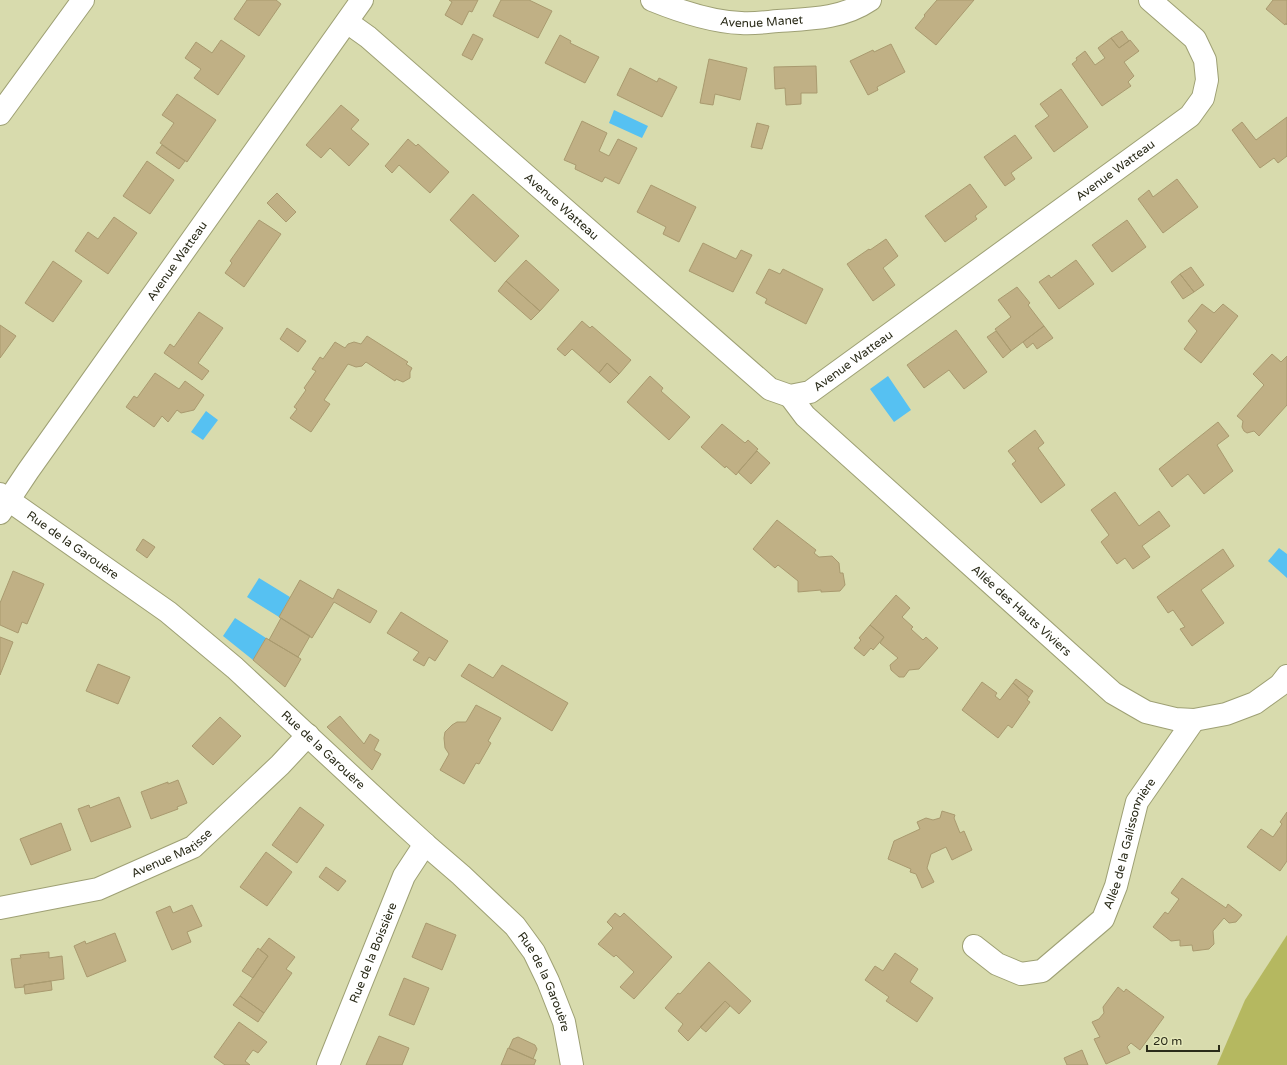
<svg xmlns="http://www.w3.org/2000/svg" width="1287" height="1065" viewBox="0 0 1287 1065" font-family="'Varela Round',sans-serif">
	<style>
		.green { fill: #b5b860 }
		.water { fill: #56c1f2 }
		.building { fill: #c0b085; stroke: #a99a6f }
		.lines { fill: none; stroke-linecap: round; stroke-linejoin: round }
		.minor-casing { stroke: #9ea074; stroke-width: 24 }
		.minor { stroke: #fff; stroke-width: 22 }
		.labels { text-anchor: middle; stroke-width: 3.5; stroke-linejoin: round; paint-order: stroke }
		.street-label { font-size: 12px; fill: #2a2b19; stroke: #e5e8b9 }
	</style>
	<rect width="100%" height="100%" fill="#d8dbad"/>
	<path class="green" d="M1287 935V1065H1217L1245 1000Z"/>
	<path class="water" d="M614 110 648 126 642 138 609 123Z
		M888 376 911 410 894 422 870 389Z
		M206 411 218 420 203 440 191 432Z
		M1279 548 1287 554V578L1268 561Z
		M259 578 290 597 279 617 247 597Z
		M235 618 266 638 253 660 223 636Z"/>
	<path class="building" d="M247 0H276L281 4 259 36 234 19Z
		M449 0H478L472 12 469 11 462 25 445 15 452 2Z
		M501 0H529L552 11 538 38 493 16Z
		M937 0H974L936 45 915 28 925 16 924 15Z
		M1273 0H1287V25L1286 23 1285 25 1266 9Z
		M1122 31 1129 41 1119 48 1111 38Z
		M473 34 483 39 472 60 462 55Z
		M560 35 571 41 570 43 599 57 585 83 545 63Z
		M1111 38 1119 48 1130 40 1139 51 1124 62 1134 76 1128 82 1131 86 1102 106 1072 64 1077 60 1076 58 1085 51 1095 65 1105 58 1098 48Z
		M221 40 245 56 218 95 194 78 201 69 185 58 196 42 212 53Z
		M891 44 905 72 877 87 878 90 868 95 850 61 873 50 874 52Z
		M709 59 747 68 740 100 715 94 713 105 700 103Z
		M816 66 817 93H801V104L786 105 785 88 775 89 774 67Z
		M630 68 657 82 659 78 677 87 662 117 617 95Z
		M1061 89 1088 127 1054 152 1035 126 1049 116 1040 104Z
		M177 94 216 120 187 162 160 143 174 123 162 115Z
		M341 105 359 120 351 129 369 144 349 166 330 148 321 158 306 145Z
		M1287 117V156L1278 163 1274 158 1260 168 1232 130 1242 122 1256 140Z
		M582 121 607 133 599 151 609 156 618 139 637 148 619 184 605 177 602 182 575 169 576 165 564 160Z
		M757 123 769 126 762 149 751 147Z
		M1015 135 1032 158 1011 173 1015 179 1005 186 984 157Z
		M408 139 416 146 418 144 449 172 430 193 399 165 392 173 385 166Z
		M162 145 185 161 179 169 156 153Z
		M147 161 174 180 150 214 123 196Z
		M1177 179 1198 207 1163 233 1138 199 1149 190 1153 197Z
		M970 184 987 207 975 216 977 219 945 242 925 216Z
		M651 185 696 207 679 242 663 234 666 227 637 212Z
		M277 193 296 212 286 222 267 203Z
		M473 194 519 236 495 262 450 220Z
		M114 217 137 233 108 274 75 251 88 232 98 239Z
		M259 220 281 234 244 287 225 273 232 263 230 261Z
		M1127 220 1146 247 1112 272 1092 245Z
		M886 239 898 256 883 268 895 285 873 301 847 264 869 249 870 250Z
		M703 243 736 259 741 250 752 255 733 292 689 271Z
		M526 260 559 290 540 311 506 281Z
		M1076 260 1094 284 1059 309 1039 282 1049 275 1051 278Z
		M53 261 82 281 53 322 25 303Z
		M1191 267 1204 285 1194 292 1180 274Z
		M769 269 780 274 783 269 823 289 806 324 765 303 767 299 756 293Z
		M1180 274 1194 292 1183 299 1171 282Z
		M506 281 540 311 531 320 498 291Z
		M1017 287 1030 303 1028 305 1044 326 1011 351 995 329 1011 317 998 300Z
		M1202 304 1214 313 1223 304 1238 316 1201 363 1184 349 1197 331 1188 321Z
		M199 312 223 328 198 363 209 371 202 380 164 353 170 344 174 347Z
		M582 321 590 328 592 326 631 360 619 374 607 363 599 373 572 349 565 356 557 349Z
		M0 325 16 336 0 358Z
		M1044 326 1053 338 1037 349 1033 343 1027 348 1023 342Z
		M287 328 306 341 298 352 280 339Z
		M956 330 987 372 964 389 949 370 924 388 907 365Z
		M996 331 1011 351 1003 358 987 337Z
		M367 336 408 362 406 364 412 368 410 372V378L403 382 396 379 395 381 366 362 362 366 356 367 348 364 324 400 330 404 311 432 290 418 297 409 294 407 306 390 304 388 316 371 312 369 320 357 323 359 335 342 345 348 348 344 354 342 361 344Z
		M1272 354 1281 362 1287 356V405L1259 436 1254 431 1247 433 1244 431 1242 427 1243 421 1237 416 1264 385 1253 374Z
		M607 363 619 374 610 383 599 373Z
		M155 373 179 389 185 381 204 395 194 410 181 413 177 410 168 422 162 416 154 427 126 407 134 396 137 398Z
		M650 376 663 388 661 391 690 417 669 440 627 402Z
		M1218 422 1229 436 1217 445 1233 471 1204 494 1188 474 1172 487 1159 469Z
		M722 424 745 443 748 440 758 449 736 475 726 466 725 468 701 447Z
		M1035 430 1044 443 1038 448 1065 485 1041 503 1012 464 1016 461 1008 451Z
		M757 451 770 463 751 484 738 472Z
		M1115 492 1139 526 1159 511 1170 526 1142 546 1150 557 1133 569 1125 558 1117 564 1101 542 1109 535 1091 510Z
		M777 520 816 550 814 553 819 557 832 556 839 563 840 573H843L845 585 840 591 821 592V590L798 592V581L778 565 775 568 753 549Z
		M143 539 155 547 147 558 136 550Z
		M1223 549 1234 566 1201 590 1224 623 1192 646 1180 629 1185 627 1173 610 1168 613 1157 597Z
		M13 571 44 584 27 624 22 622 18 633 0 625V603Z
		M300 580 333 599 338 589 377 611 370 623 334 602 312 638 279 617Z
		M896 595 910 608 902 617 913 627 911 629 923 640 926 637 938 648 919 669 909 670 904 677H899L891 670 890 665 898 658 880 643 884 637 870 625Z
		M401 612 448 641 435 661 429 657 424 666 413 660 419 652 387 633Z
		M281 618 310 636 298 657 269 640Z
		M870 625 884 637 873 650 871 648 864 656 854 648 861 640 859 638Z
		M0 637 13 642 0 675Z
		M266 638 301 659 285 687 253 660Z
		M98 664 130 677 118 704 86 691Z
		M469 664 493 678 502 665 568 703 552 731 461 676Z
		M1016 679 1033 691 1029 697 1013 683Z
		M982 682 997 693 995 696 1000 700 1013 683 1029 697 1027 700 1030 702 1012 728 1008 725 998 738 962 710Z
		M476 705 501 718 488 741 491 743 479 764 476 763 464 784 440 770 449 754 445 748 444 738 445 732 452 725 457 722H466Z
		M340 716 364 744 370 734 379 740 374 750 381 754 372 770 327 727Z
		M220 717 241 736 213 765 192 746Z
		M178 780 187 803 177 807 178 809 151 819 141 792 168 782V784Z
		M119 797 131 827 91 842 78 809 89 805 90 808Z
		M300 807 324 825 297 863 272 845Z
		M942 811 955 815 954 818 960 833 964 831 972 850 952 860 946 847 931 854 927 868 934 882 922 888 916 874 910 872 911 869 888 859 894 841 920 829 917 822 926 818 933 820 940 818Z
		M1287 812V861L1280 871 1247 847 1261 829 1273 837 1282 824 1280 822Z
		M61 823 71 850 31 865 20 839Z
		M266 852 292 872 267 906 240 887Z
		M326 867 346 881 338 891 319 877Z
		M1182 878 1226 908 1228 904 1242 915 1236 922 1229 923 1224 918 1213 931 1214 944 1209 949 1193 951 1192 945 1180 946V940L1171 941 1153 927 1165 912 1168 914 1179 899 1171 893Z
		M192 905 202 926 187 932 191 942 172 950 156 912 170 906 173 913Z
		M615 913 620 917 624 913 672 957 634 999 620 987 634 972 616 955 614 957 598 944 613 928 607 922Z
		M426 923 456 935 442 970 412 957Z
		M115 933 126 961 87 977 74 946 85 941 86 944Z
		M269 938 295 957 286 969 292 973 264 1013 240 996 268 956 260 950Z
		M258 948 268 956 253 978 242 971Z
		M49 952V958L62 956 64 979 24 985V987L15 988 11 959 21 958 20 955Z
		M895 953 918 969 910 982 933 998 917 1022 886 1001 889 997 865 980 875 966 883 971Z
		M709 962 751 1001 739 1014 725 1001 688 1041 678 1031 683 1024 665 1008 678 993 680 994Z
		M404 978 429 988 414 1025 389 1015Z
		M51 981 52 990 25 994 24 985Z
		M1118 987 1124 992 1126 989 1164 1017 1140 1050 1131 1043 1127 1047 1130 1053 1106 1064 1094 1039 1100 1037 1092 1022 1099 1019 1104 1013 1103 1007Z
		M240 996 264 1013 258 1022 233 1005Z
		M725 1001 730 1006 706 1032 700 1027Z
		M239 1022 267 1042 258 1053 253 1050 245 1061 250 1065H225L214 1057Z
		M379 1036 409 1048 402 1065H366Z
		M518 1037 535 1045 537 1049 533 1059 509 1048 513 1039Z
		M508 1048 536 1060 534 1065H501Z
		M1082 1050 1088 1065H1067L1064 1058Z"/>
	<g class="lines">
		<g class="minor-casing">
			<g id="minor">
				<path id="s1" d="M652 0C679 11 713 22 741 23 754 24 766 22 778 21 810 19 842 19 870 0"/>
				<path id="s2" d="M347 22 368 37 770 389 790 396 810 392 1190 116 1203 98 1207 80 1205 60 1195 39 1150 0"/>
				<path d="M0 114 83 0"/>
				<path id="s3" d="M790 396 805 416 1113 693 1146 712 1175 719 1194 720 1226 714 1255 703 1280 685 1287 676"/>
				<path id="s4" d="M0 494 168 612 235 668 391 813 425 844 461 875 515 926 534 952 548 981 564 1022 572 1065"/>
				<path id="s5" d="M0 513 28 471 362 0"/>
				<path id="s6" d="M0 908 98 889 193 847 280 765 308 735"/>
				<path id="s7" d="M974 946 997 964 1021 974 1042 971 1103 919 1116 886 1137 802 1194 720"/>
				<path id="s8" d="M328 1065 404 876 425 844"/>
			</g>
		</g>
		<use href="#minor" class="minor"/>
	</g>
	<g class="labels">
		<g class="street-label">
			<text dy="4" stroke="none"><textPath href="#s1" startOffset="113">Avenue Manet</textPath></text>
			<text dy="4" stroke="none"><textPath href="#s2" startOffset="979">Avenue Watteau</textPath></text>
			<text dy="4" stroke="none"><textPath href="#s2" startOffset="283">Avenue Watteau</textPath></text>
			<text dy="4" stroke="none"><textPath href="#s5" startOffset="308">Avenue Watteau</textPath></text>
			<text dy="4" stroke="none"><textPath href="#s2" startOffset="655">Avenue Watteau</textPath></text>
			<text dy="4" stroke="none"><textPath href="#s4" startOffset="89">Rue de la Garouère</textPath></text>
			<text dy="4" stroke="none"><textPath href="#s3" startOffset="316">Allée des Hauts Viviers</textPath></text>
			<text dy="4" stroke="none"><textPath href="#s4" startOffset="413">Rue de la Garouère</textPath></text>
			<text dy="4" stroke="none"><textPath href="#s7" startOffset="237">Allée de la Galissonnière</textPath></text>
			<text dy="4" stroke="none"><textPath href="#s6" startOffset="182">Avenue Matisse</textPath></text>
			<text dy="4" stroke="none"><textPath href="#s8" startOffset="121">Rue de la Boissière</textPath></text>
			<text dy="4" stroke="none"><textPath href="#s4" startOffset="737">Rue de la Garouère</textPath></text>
		</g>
	</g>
	<path d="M1147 1045v6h72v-6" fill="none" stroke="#2a2b19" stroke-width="2"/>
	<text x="1153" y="1045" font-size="12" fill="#2a2b19" stroke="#e5e8b9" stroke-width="3" paint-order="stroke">20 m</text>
</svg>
